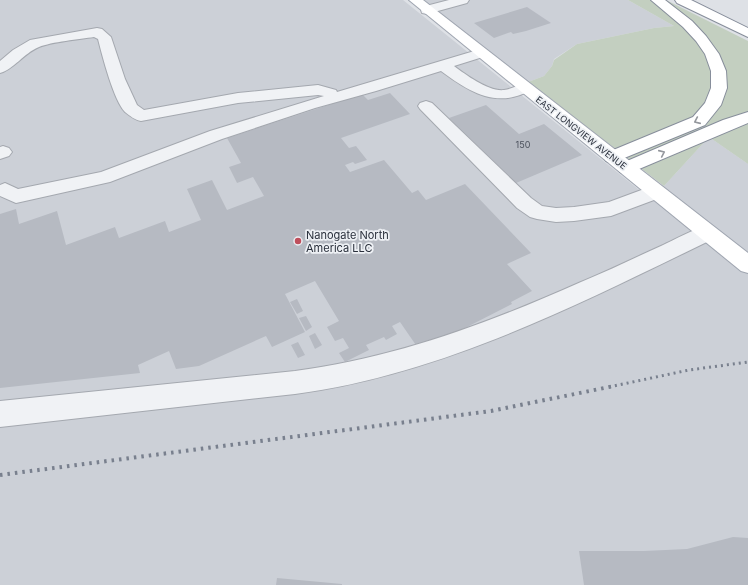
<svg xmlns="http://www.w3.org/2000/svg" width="748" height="585" viewBox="0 0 748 585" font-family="Inter,sans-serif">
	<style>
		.built { fill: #ccd0d7 }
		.green { fill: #c3cfc0 }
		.building { fill: #b6bac2 }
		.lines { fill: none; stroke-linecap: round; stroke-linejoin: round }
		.minor-casing { stroke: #a4a8af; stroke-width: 2 }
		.major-casing { stroke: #9fa5b0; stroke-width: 2 }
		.highway-casing { stroke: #878e9b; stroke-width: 2 }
		.minor { fill: #f0f2f5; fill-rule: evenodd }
		.major { fill: #fff; fill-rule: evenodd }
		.highway { fill: #fff; fill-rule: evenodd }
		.rail-far1 { stroke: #79808e; stroke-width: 3; stroke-dasharray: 2 4; stroke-linecap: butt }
		.rail { stroke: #79808e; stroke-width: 4; stroke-dasharray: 2.5 5; stroke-linecap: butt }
		.oneway { stroke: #94979d }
		.poi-dot { fill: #bf4f5c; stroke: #edf0f4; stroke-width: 1.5 }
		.labels { text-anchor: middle; stroke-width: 3.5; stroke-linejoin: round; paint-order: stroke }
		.far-street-label { font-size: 9px; fill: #292f3b; stroke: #edf0f4 }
		.number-label { font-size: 9px; fill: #4c525d }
		.poi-label { font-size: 11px; fill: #292f3b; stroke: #edf0f4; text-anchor: start }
	</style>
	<rect width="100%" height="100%" fill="#dee1e6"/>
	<path class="built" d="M0 0H403L648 197 664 186 709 137 748 164V585H0Z
		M424 0H628L674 26 654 28 577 44 554 59 552 66 544 76 528 82Z"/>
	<path class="green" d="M628 0H666L748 41V164L709 137 664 186 528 82 544 76 552 66 554 60 577 44 654 28 674 26Z"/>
	<path class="building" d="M527 7 551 23 526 31 513 34 511 32 494 38 474 23Z
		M390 93 410 114 341 138 349 148 356 146 367 160 355 164 353 162 345 165 350 172 384 160 412 193 418 190 426 200 465 184 531 253 507 264 532 291 511 302 512 304 420 351 400 322 392 326 397 334 386 340 384 337 366 345 369 350 345 362 339 353 349 348 343 338 335 341 327 327 339 321 315 281 285 294 305 332 272 347 266 336 199 366 176 369 169 351 138 365 140 373 0 388V214L16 209 19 224 57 211 66 245 115 227 119 238 165 221 169 232 201 220 187 189 212 180 227 210 264 196 253 177 237 183 229 167 241 163 227 138 362 94 368 100Z
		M486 105 519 134 544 124 582 155 516 183 449 118Z
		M297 299 303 311 297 314 290 302Z
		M306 316 312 327 306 331 299 318Z
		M315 333 322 345 315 349 309 336Z
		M298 342 305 355 298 358 291 345Z
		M733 537 748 538V585H584L579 551H644L687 549Z
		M277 578 342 584V585H276Z"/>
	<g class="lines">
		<g class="minor-casing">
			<path id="minor" d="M449 0H469L467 3 427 14 422 13 421 10 422 7Z
				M97 28 102 29 111 37 125 79 137 105 144 110 238 93 318 85 336 90 337 92 481 49 486 50 488 53 486 56 454 66C466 75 489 92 504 90 514 89 520 82 530 85L533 88C530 92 525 93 520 95 490 106 464 88 441 71L376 91 315 108 222 139 110 182 16 203 0 196V185L5 183 18 189 101 172 210 131 324 96 318 95 238 103 141 121C135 120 130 116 125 112 114 101 102 55 98 39L94 37C80 39 51 42 39 47 24 53 13 70 0 73V61L13 50 30 40Z
				M426 101 432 103 531 198 542 206 556 208 574 207 609 202 655 185 662 187 664 192 662 197 611 216 574 221 556 222 537 219 530 217 517 208 420 109 418 106 420 103Z
				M3 146 9 148 12 152 9 156 0 159V147Z
				M708 225 715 228 718 233 715 238C581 303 444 374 295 394L0 427V401L295 371C395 358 489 323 581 282 608 271 634 258 661 246 676 239 692 230 708 225Z"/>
		</g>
		<g class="major-casing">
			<path id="major" d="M409 0H423L748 253V273L741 271Z"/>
		</g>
		<g class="highway-casing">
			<path id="highway" d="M651 0H665L692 21 706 36 719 54 726 71 727 88 721 105 705 125 612 163 606 161 603 157 606 153 693 117 705 103 711 88V71L705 54 696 41 683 27Z
				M675 0H691L748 28V37L677 3Z
				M748 112V123L632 172 626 174 620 172 617 168 620 164 723 120Z"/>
		</g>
		<use href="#minor" class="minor"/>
		<use href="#major" class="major"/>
		<use href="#highway" class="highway"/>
		<path class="rail-far1" d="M609 387 689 370 748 362"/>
		<path class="rail" d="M0 475 491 411 614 386"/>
	</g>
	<defs><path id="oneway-chevron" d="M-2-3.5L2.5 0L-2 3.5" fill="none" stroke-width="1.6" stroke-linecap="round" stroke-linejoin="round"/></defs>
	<g class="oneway">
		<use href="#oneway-chevron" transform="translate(697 121) rotate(156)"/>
		<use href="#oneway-chevron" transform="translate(662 153) rotate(-24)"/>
	</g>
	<circle class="poi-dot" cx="298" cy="241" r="4"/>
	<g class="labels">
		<g class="far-street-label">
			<text transform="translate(581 133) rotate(38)" y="3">EAST LONGVIEW AVENUE</text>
		</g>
		<g class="number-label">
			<text x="523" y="148">150</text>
		</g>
		<g class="poi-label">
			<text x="306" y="239">Nanogate North<tspan x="306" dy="13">America LLC</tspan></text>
		</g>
	</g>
</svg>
